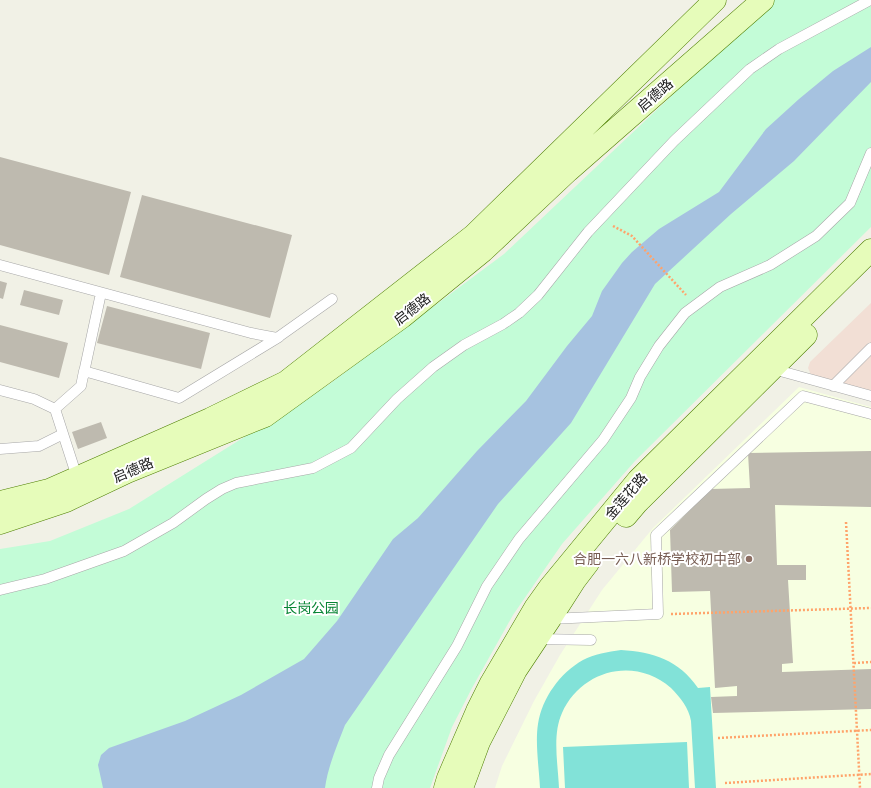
<svg xmlns="http://www.w3.org/2000/svg" width="871" height="788" viewBox="0 0 871 788" font-family="'IBM Plex Sans','Noto Sans SC',sans-serif">
	<style>
		.commercial { fill: #f2dfd5 }
		.education { fill: #f7ffe1 }
		.park { fill: #c3fcd7 }
		.pitch { fill: #82e2d8 }
		.water { fill: #a6c2e0 }
		.building { fill: #bebaaf }
		.lines { fill: none; stroke-linecap: round; stroke-linejoin: round }
		.lane-casing { stroke: #a7a7a7; stroke-width: 11 }
		.secondary-casing { stroke: #4d7e01; stroke-width: 23 }
		.path { stroke: #ffa36a; stroke-width: 2.5; stroke-dasharray: 2 2; stroke-linecap: butt }
		.lane { stroke: #fff; stroke-width: 10 }
		.secondary { stroke: #e6fcba; stroke-width: 22 }
		.education-dot { fill: #8d6e63; stroke: #fff; stroke-width: 1.5 }
		.labels { text-anchor: middle; stroke-width: 4; stroke-linejoin: round; paint-order: stroke }
		.street-label { font-size: 14px; fill: #202020; stroke: #fff }
		.education-label { font-size: 14px; fill: #785e54; stroke: #fff; text-anchor: end }
		.park-label { font-size: 14px; fill: #088535; stroke: #fff }
	</style>
	<rect width="100%" height="100%" fill="#f1f1e6"/>
	<path class="commercial" d="M871 303V392L811 375 808 368 810 362Z"/>
	<path class="education" d="M799 387 871 407V788H495L502 766 534 701 560 655 602 590 653 528Z"/>
	<path class="park" d="M773 0H871V227L635 461 562 544 513 615 472 688 452 727 430 788H0V549L50 541 129 509 328 385 504 254Z"/>
	<path class="pitch" d="M621 650C653 652 679 660 698 688L710 687 716 788H695L691 721C689 708 680 697 671 688 635 656 581 670 562 713 552 735 558 764 559 788H540C539 768 535 743 538 724 542 698 560 673 583 660 594 654 608 652 621 650Z
		M687 742 689 788H565L563 747Z"/>
	<path class="water" d="M871 47V82L794 161 731 214 655 284 571 423 498 504 345 725C337 746 328 766 325 788H103L98 765 101 755 109 748 185 721 241 695 304 659 337 621 393 539 418 518 477 451 526 401 567 346 592 316 602 291 622 263 632 252 659 229 719 192 766 129 799 99 833 71Z"/>
	<path class="building" d="M0 157 131 192 109 275 0 245Z
		M142 195 292 235 270 318 120 277Z
		M0 281 7 283 3 299 0 298Z
		M24 290 63 300 59 315 20 305Z
		M107 306 210 333 201 369 97 343Z
		M0 325 68 343 59 378 0 362Z
		M101 422 107 438 78 449 72 432Z
		M871 451V507L775 505 777 565H806V580H788L793 663 782 664V672L871 669V709L713 713 711 697 737 696V686L715 688 710 591 672 592 670 530 711 489 750 488 748 453Z"/>
	<g class="lines">
		<g class="lane-casing">
			<path id="lane" d="M0 265 251 333 277 338 332 299
				M773 369 871 396
				M83 377 101 293
				M833 386 871 348
				M0 390 34 399 55 409 77 477
				M55 409 81 386 84 371 179 398 279 337
				M0 449 39 446 63 434
				M0 590 45 579 124 551 173 523 206 499 222 489 236 483 313 468 351 448 397 399 433 367 464 345 503 324 519 313 538 295 588 232 674 141 750 69 779 49 870 0
				M550 619 658 614 656 535 803 396 871 414
				M537 639 591 640
				M377 788 379 778 389 755 457 646 487 586 519 539 603 440 631 398 640 377 659 346 685 313 720 287 770 265 816 236 850 203 871 153"/>
		</g>
		<g class="secondary-casing">
			<path id="secondary" d="M0 502 49 490 210 419 286 382 474 235 715 0
				M626 516 637 503 806 335
				M0 523 66 501 127 472 265 416 402 317 483 251 568 171 763 0
				M445 788 448 778 477 711 491 683 535 608 550 587 638 480 871 250
				M462 788 479 742 516 670 550 619 575 580 588 563"/>
		</g>
		<path class="path" d="M613 226 632 236 686 295
			M846 522 860 788
			M671 614 871 608
			M854 663 871 662
			M718 738 871 730
			M725 783 871 774"/>
		<use href="#lane" class="lane"/>
		<use href="#secondary" class="secondary"/>
	</g>
	<circle class="education-dot" cx="749" cy="559" r="4"/>
	<g class="labels">
		<g class="street-label">
			<text transform="translate(655 95) rotate(-41)" y="5">启德路</text>
			<text transform="translate(412 309) rotate(-38)" y="5">启德路</text>
			<text transform="translate(133 470) rotate(-23)" y="5">启德路</text>
			<text transform="translate(626 496) rotate(-49)" y="5">金莲花路</text>
		</g>
		<g class="education-label">
			<text x="741" y="564">合肥一六八新桥学校初中部</text>
		</g>
		<g class="park-label">
			<text x="311" y="613">长岗公园</text>
		</g>
	</g>
</svg>
